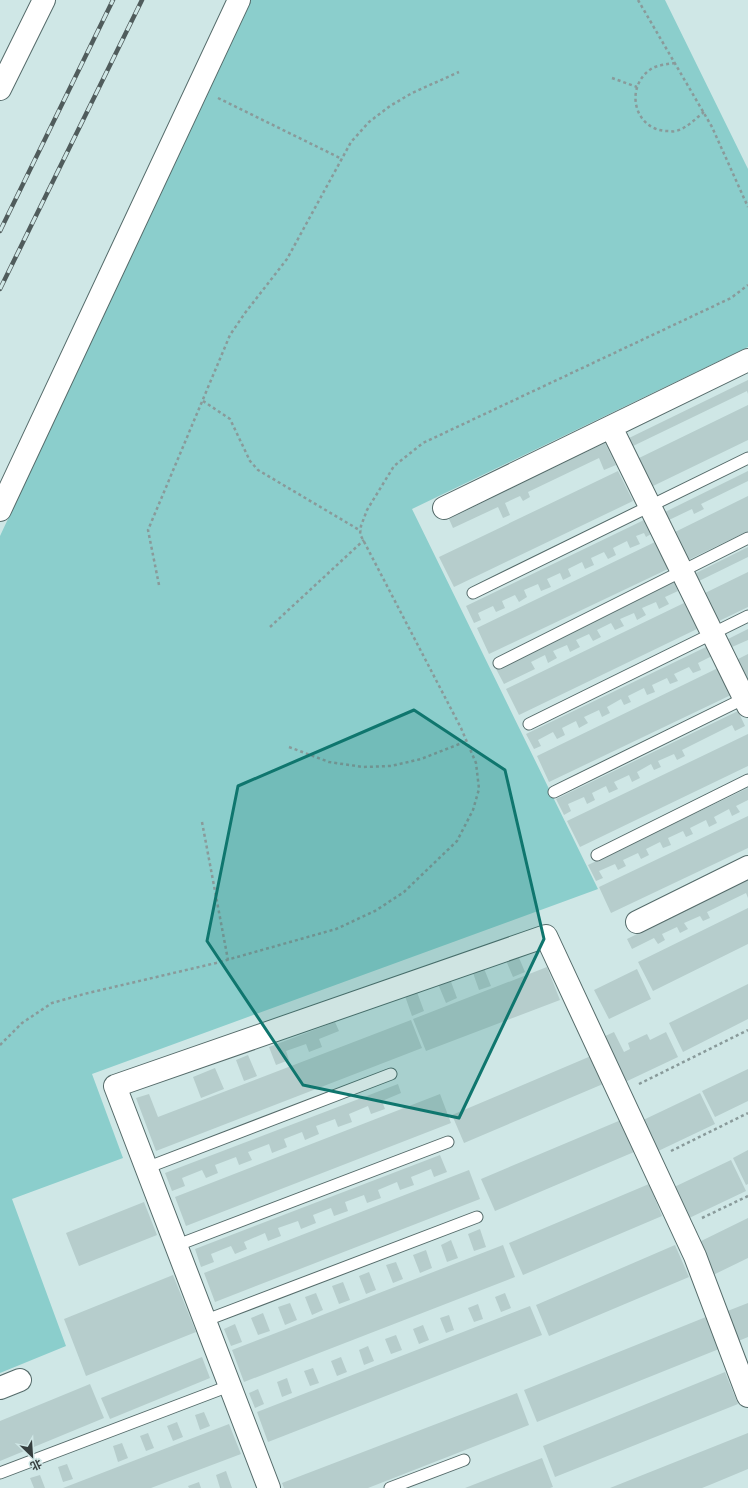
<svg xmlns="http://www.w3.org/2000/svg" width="748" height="1488" viewBox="0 0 748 1488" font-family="Lora,'Noto Sans SC',serif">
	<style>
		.green { fill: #8bcecc }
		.building { fill: #b6cdcc }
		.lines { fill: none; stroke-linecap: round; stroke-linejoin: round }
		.lane-casing { stroke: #556b6a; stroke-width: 13 }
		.street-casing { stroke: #556b6a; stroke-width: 24 }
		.secondary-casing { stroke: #556b6a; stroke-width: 24 }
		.path { stroke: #899a9a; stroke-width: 2.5; stroke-dasharray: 3 3; stroke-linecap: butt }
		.lane { stroke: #fff; stroke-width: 11 }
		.street { stroke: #fff; stroke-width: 22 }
		.secondary { stroke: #fff; stroke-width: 22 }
		.rail-casing { stroke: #505c5c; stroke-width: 4.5 }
		.rail { stroke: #cfe7e6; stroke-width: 3; stroke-dasharray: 9; stroke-linecap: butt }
		.marked { fill: #0f766e; fill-opacity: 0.2; stroke: #0f766e; stroke-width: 3; stroke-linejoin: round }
	</style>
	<rect width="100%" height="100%" fill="#cfe7e6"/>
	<path class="green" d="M251 0H665L748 169V347L412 509 598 889 92 1074 123 1158 12 1199 66 1346 0 1373V536Z"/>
	<path class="building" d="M748 380V394L747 391 631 447 627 439Z
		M748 405V440L651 487 637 459Z
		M605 443 616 465 604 470 599 458 528 492 530 497 523 501 520 496 505 503 510 515 503 518 498 507 453 528 449 519Z
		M618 471 633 501 454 587 439 557Z
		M748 471V481L701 504 704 509 694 514 692 509 669 520 665 512Z
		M748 496V531L688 560 675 532Z
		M644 520 651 534 646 537 644 533 636 536 640 544 630 548 627 541 613 548 616 555 608 559 604 552 591 558 594 565 585 569 582 562 568 569 571 576 563 580 560 573 547 579 551 587 541 591 538 584 524 590 527 597 519 602 515 595 502 601 505 608 496 612 493 606 478 613 481 620 474 623 466 606Z
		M655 542 668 569 489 654 477 628Z
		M748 547V557L699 581 696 573Z
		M748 572V607L719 621 705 593Z
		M674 581 678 591 665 597 669 604 659 609 656 602 642 608 646 615 637 620 634 613 620 619 624 626 615 630 611 623 597 630 601 637 593 641 589 634 576 640 580 647 570 652 567 645 553 651 557 658 548 663 545 655 531 662 535 669 504 684 495 667Z
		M684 603 697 629 519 715 506 689Z
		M748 629V640L732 647 728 639Z
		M708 646 712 656 698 663 701 670 693 673 689 667 674 674 678 681 670 684 667 678 652 685 655 692 647 695 644 688 628 696 631 702 624 705 621 699 607 707 610 713 602 717 599 710 584 717 588 723 579 728 576 721 562 728 565 735 557 739 553 732 538 740 541 746 534 749 526 734Z
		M748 654V680L738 659Z
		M718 668 731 695 549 782 537 756Z
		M738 711 745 726 735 731 732 725 682 750 685 756 677 760 674 754 658 761 661 767 654 770 651 764 637 772 640 778 632 782 629 775 614 782 618 789 609 793 606 786 592 793 595 800 587 804 584 797 568 804 571 811 564 815 556 799Z
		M748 734V766L580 847 567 821Z
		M748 788V800L736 806 740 812 732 816 729 809 714 817 717 823 709 827 706 820 690 828 693 834 686 837 683 831 668 838 671 845 663 848 660 842 646 849 649 855 641 859 638 853 623 860 626 866 618 870 615 864 599 871 603 878 596 881 588 865Z
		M748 816V848L611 913 599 887Z
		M748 879V898L746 893 707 912 710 918 703 921 700 916 684 923 688 929 680 933 677 927 662 934 665 940 658 944 654 938 632 949 627 939Z
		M748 908V944L653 991 638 962Z
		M517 953 525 972 513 977 505 958Z
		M483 966 491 986 479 990 472 970Z
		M547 967 560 1000 426 1051 413 1019Z
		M637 969 651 999 609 1019 594 990Z
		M450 979 457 998 446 1003 438 984Z
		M748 984V1019L683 1052 669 1023Z
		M417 992 424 1011 412 1016 405 996Z
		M411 1020 422 1048 156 1151 136 1098 149 1094 158 1117Z
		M335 1022 339 1031 319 1039 322 1047 309 1052 306 1044 286 1051 289 1060 276 1065 269 1047Z
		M614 1032 624 1052 630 1049 628 1043 647 1034 650 1040 666 1032 678 1057 623 1083 601 1038Z
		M248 1055 257 1076 244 1081 236 1060Z
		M591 1056 603 1084 464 1143 452 1115Z
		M215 1068 224 1089 201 1098 193 1077Z
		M748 1069V1101L715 1117 702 1091Z
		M398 1084 401 1093 382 1101 385 1109 371 1114 368 1106 349 1114 352 1122 338 1127 335 1119 316 1126 319 1134 305 1140 302 1132 284 1139 287 1147 272 1153 269 1144 248 1152 252 1160 239 1165 236 1157 215 1165 218 1173 206 1178 202 1170 182 1178 185 1186 172 1191 165 1173Z
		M700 1093 715 1124 654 1153 639 1122Z
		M440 1094 451 1123 186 1226 175 1197Z
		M621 1120 634 1152 495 1211 481 1179Z
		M748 1150V1184L746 1185 733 1158Z
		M440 1155 447 1172 434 1177 431 1169 411 1177 414 1185 400 1190 397 1182 378 1190 381 1198 367 1203 364 1195 345 1202 348 1211 334 1216 331 1208 313 1215 316 1223 301 1229 298 1221 278 1228 281 1236 268 1241 265 1233 244 1242 247 1249 235 1254 231 1246 211 1254 214 1262 201 1267 195 1249Z
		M731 1160 746 1191 685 1220 670 1189Z
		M469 1170 480 1199 215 1302 204 1273Z
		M649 1184 662 1216 523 1275 509 1243Z
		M144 1202 157 1235 79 1266 66 1233Z
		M748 1218V1258L711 1276 695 1244Z
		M480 1229 486 1247 474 1251 468 1234Z
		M451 1240 458 1258 447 1262 441 1245Z
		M503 1245 515 1277 244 1382 232 1350Z
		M675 1245 689 1277 549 1336 536 1305Z
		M426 1250 432 1268 420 1273 413 1255Z
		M396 1262 403 1279 393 1283 386 1265Z
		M369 1272 376 1290 366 1294 359 1276Z
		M173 1275 196 1332 86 1376 64 1319Z
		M343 1282 350 1300 339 1304 332 1286Z
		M316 1293 323 1310 312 1315 305 1297Z
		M505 1293 511 1308 501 1312 495 1297Z
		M290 1303 297 1320 285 1325 278 1307Z
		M748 1303V1337L736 1342 725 1312Z
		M478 1304 483 1319 474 1322 468 1308Z
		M530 1306 542 1335 268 1442 257 1412Z
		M263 1313 270 1331 258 1335 251 1318Z
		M449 1315 454 1330 446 1333 440 1318Z
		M706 1317 719 1349 537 1422 524 1390Z
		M235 1324 242 1342 231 1346 224 1329Z
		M423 1325 429 1340 419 1344 413 1329Z
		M396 1335 402 1350 391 1354 385 1339Z
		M368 1346 374 1361 364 1365 359 1350Z
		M202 1357 210 1378 110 1419 101 1398Z
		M341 1357 347 1372 337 1376 331 1361Z
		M313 1368 319 1383 310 1386 304 1371Z
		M725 1372 738 1404 555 1477 543 1446Z
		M287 1378 292 1393 282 1397 277 1382Z
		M90 1384 104 1418 0 1461V1421Z
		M258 1389 264 1404 255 1408 249 1393Z
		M517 1393 529 1425 368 1488H284L282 1483Z
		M204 1412 210 1426 200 1430 195 1415Z
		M177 1422 183 1437 173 1441 167 1426Z
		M229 1424 241 1454 151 1488H63Z
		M148 1433 154 1448 146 1451 140 1436Z
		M748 1433V1469L712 1484 702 1488H610Z
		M122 1443 128 1458 118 1462 113 1446Z
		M542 1458 553 1487 550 1488H465Z
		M67 1464 73 1479 63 1482 58 1467Z
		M226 1471 232 1488H220L216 1475Z
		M40 1475 45 1488H34L30 1478Z
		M199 1482 201 1488H189L188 1486Z"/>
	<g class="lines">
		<g class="lane-casing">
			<path id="lane" d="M473 593 748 458
				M499 663 748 538
				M529 724 748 616
				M554 792 747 697
				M597 855 748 780
				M146 1168 391 1074
				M175 1246 448 1142
				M204 1321 477 1217
				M0 1473 229 1386
				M390 1488 464 1460"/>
		</g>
		<g class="street-casing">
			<path id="street" d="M611 427 748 706
				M444 508 748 360
				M0 510 239 0
				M637 922 748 867
				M0 1388 20 1380
				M269 1488 115 1086 546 936 695 1256 748 1396"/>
		</g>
		<g class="secondary-casing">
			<path id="secondary" d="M0 89 44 0"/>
		</g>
		<path class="path" d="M638 0 712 127 748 207
			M675 63C668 64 657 65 651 69 624 87 634 130 667 131 670 131 673 132 676 131 687 128 695 119 704 112
			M612 78 637 87
			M218 98 342 159
			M203 401 230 419 250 461 258 470 361 531
			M159 585 148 530 230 335 245 313 287 259 351 142 369 122 390 106 412 93 459 72
			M270 627 364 540
			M289 747 329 762 363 767 391 766 421 759 467 741
			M202 822 228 960
			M0 1045 22 1023 52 1003 84 994 216 963 336 929 375 911 404 892 457 841 473 810 479 789 476 763 461 728 360 534 361 526 367 510 394 466 423 443 731 298 748 285
			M639 1084 748 1030
			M671 1151 748 1113
			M702 1218 748 1196"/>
		<use href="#lane" class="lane"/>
		<use href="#street" class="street"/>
		<use href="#secondary" class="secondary"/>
		<g class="rail-casing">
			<path id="rail" d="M0 231 113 0
				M0 289 142 0"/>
		</g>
		<use href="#rail" class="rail"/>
	</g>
	<path class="marked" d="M414 710 505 770 544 939 459 1118 303 1085 207 941 238 786Z"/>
	<g transform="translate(32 1456) rotate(155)" stroke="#cfe7e6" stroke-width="3" paint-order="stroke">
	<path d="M0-3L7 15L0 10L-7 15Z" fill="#363f3f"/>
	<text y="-6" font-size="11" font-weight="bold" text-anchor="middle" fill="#363f3f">北</text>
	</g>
</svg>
